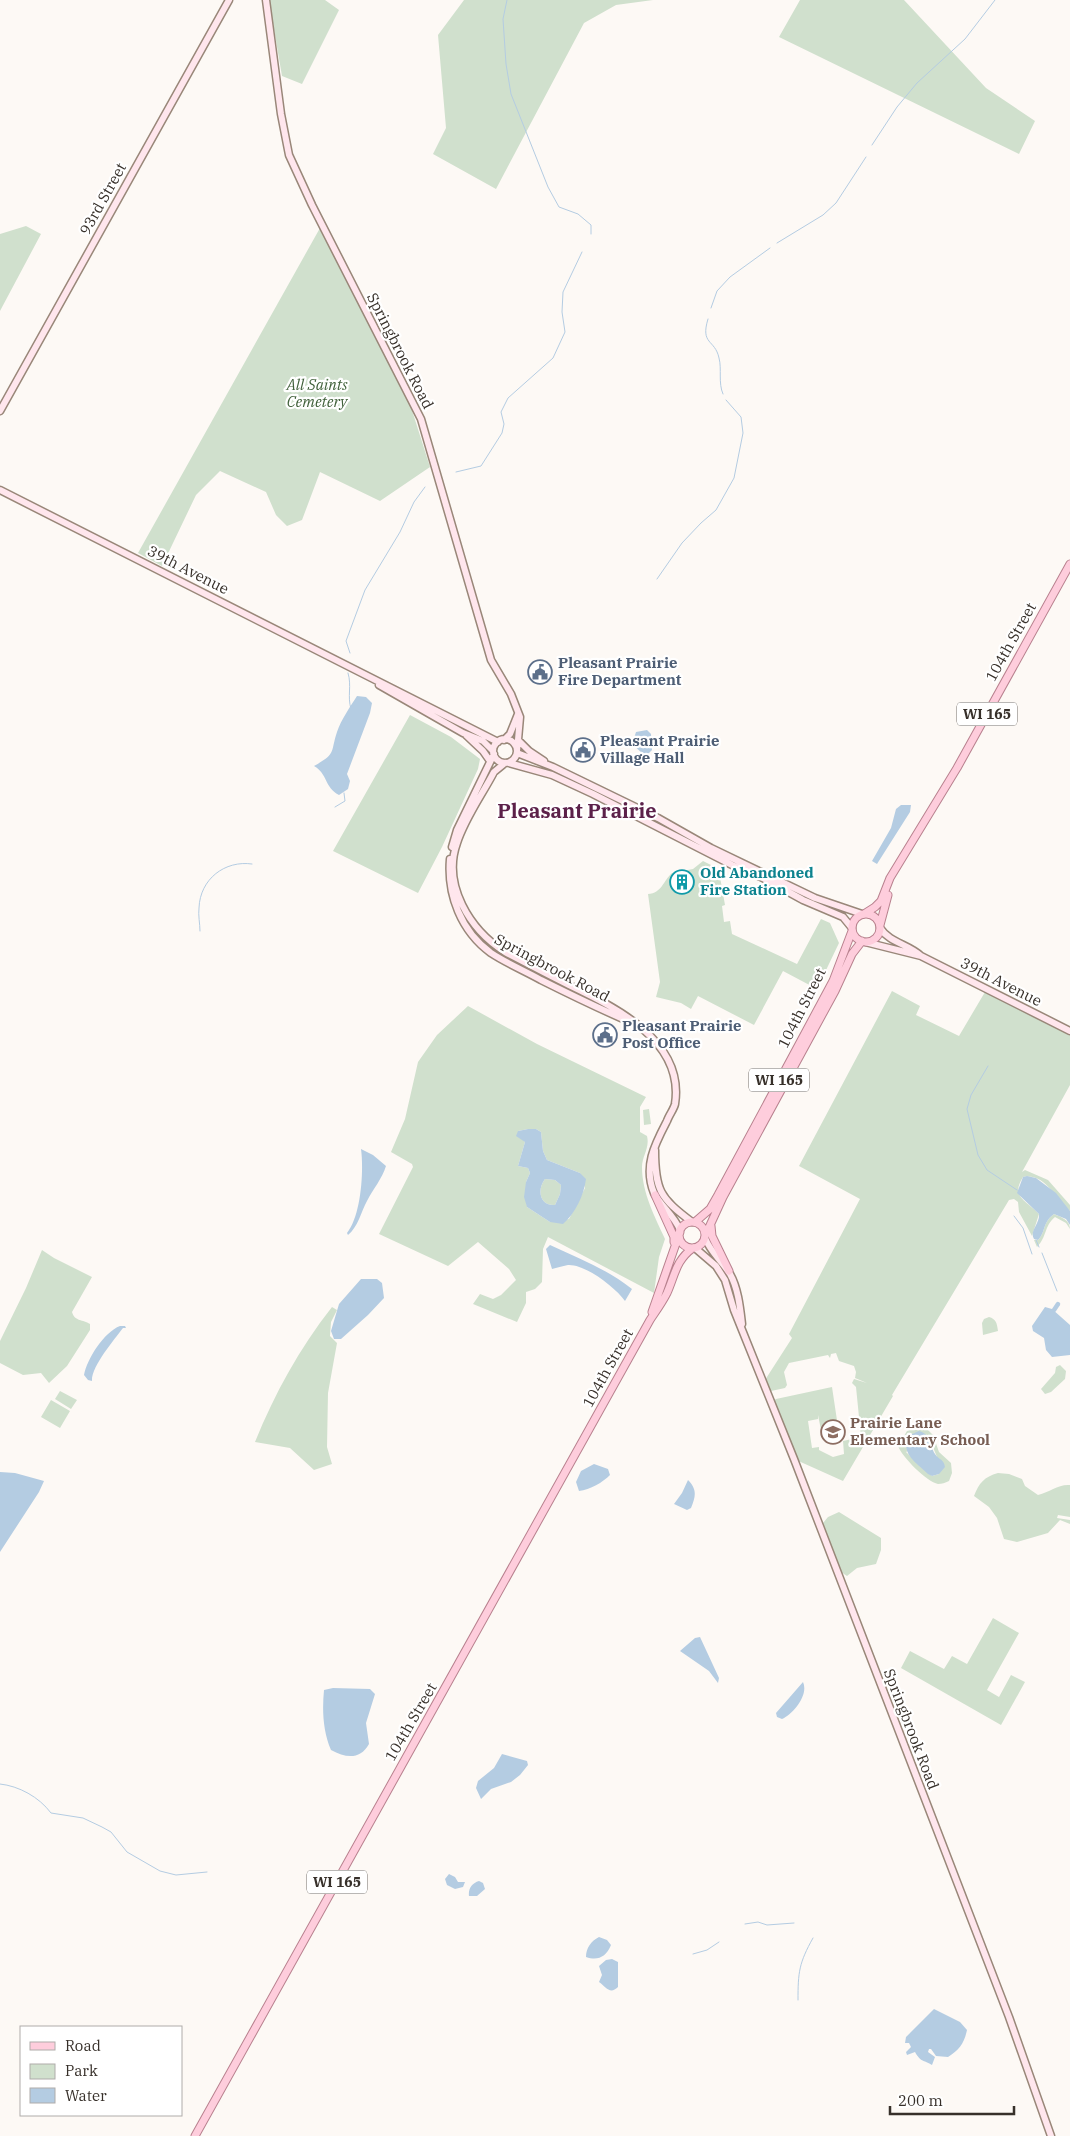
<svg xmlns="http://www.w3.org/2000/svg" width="1070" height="2136" viewBox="0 0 1070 2136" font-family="'IBM Plex Serif',serif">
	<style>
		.green { fill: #d0e0cd; fill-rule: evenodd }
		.water { fill: #b4cce2; fill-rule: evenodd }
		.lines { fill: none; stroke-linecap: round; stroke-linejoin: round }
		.stream { stroke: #b4cce2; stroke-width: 1 }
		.canal { stroke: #b4cce2; stroke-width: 4.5 }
		.secondary-casing { stroke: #998779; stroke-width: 9 }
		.primary-casing { stroke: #b8818e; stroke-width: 9 }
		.secondary { stroke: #ffe6ed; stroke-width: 6 }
		.primary { stroke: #fecddc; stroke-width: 7 }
		.labels { text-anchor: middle; stroke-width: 4.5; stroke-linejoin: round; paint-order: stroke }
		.shield { fill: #fff; stroke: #736e6a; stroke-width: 1 }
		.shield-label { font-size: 14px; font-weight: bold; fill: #37302a }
		.street-label { font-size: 15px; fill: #37302a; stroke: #fff }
		.park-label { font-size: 15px; font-style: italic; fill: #40603a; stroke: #fff }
		.service-label { font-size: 15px; font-weight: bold; fill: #4e5e75; stroke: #fff; text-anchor: start }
		.culture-label { font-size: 15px; font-weight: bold; fill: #0d838f; stroke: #fff; text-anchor: start }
		.education-label { font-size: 15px; font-weight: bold; fill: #785e54; stroke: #fff; text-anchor: start }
		.district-label { font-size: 20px; font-weight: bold; fill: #5c214a; stroke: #fff }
	</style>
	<rect width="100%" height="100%" fill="#fdf9f5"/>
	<path class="green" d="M269 0H325L339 10 302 84 282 76Z
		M464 0H653L616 5 584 23 496 189 433 154 446 128 438 35Z
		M800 0H904L986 88 1035 121 1019 154 779 37Z
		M26 226 41 234 0 311V234Z
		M320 228 410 404 430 467 380 501 320 472 302 520 287 526 276 515 266 492 220 471 196 495 162 566 138 553Z
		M410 715 451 737 480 759 478 769 442 847 418 893 333 851Z
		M703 861 717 868 720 877 725 905 722 906 724 922 730 921 732 934 797 964 821 919 830 923 839 943 817 989 783 971 754 1025 698 996 691 1009 681 1003 656 997 660 982 648 894C662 893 663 881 672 873L693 869Z
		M892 991 920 1006 916 1015 959 1036 985 992 1070 1031V1085L1022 1172 1025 1170 1048 1180 1070 1205V1211C1055 1199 1046 1173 1023 1177 1010 1197 1027 1201 1039 1214L1032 1236 1019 1212 1018 1202 1014 1199 1009 1200 892 1395 893 1396 843 1481 794 1459 773 1401 776 1399 832 1387 838 1427 821 1430 818 1415V1419L808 1421 812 1448 819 1447V1450L833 1457 844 1454 843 1441 861 1437 856 1387 852 1383 854 1379 867 1383 855 1378 856 1372 854 1366 839 1361 836 1353 831 1354 830 1358 828 1355 789 1363 784 1372 787 1385 785 1388 771 1391 765 1380 792 1338 789 1334 860 1199 799 1166Z
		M468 1006 537 1044 646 1097 640 1107V1132L647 1136C650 1148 642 1156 642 1167 642 1193 655 1217 665 1239L659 1257 654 1293 548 1237 543 1249 542 1282 535 1289 526 1292V1303L517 1322 473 1304 480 1294 493 1299 501 1295 516 1280 509 1269 478 1242 448 1266 379 1234 413 1167 412 1164 391 1152 405 1119 418 1062 437 1035ZM528 1129H536L541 1132 543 1151 547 1160 580 1173 585 1188 569 1219 550 1222 527 1207 526 1182 530 1173 528 1168 518 1166 525 1142 518 1131Z
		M649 1109 651 1124 644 1125 643 1110Z
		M545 1179 555 1180 561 1185 560 1194 555 1205C539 1206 537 1189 545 1179Z
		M1054 1214C1061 1217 1070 1220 1070 1229L1066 1223 1055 1217C1044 1226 1047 1237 1037 1247L1034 1240H1038C1046 1232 1042 1223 1054 1214Z
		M42 1250 54 1258 92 1277 72 1312C75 1322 83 1319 90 1324V1330L67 1366 49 1383 41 1373 23 1375 0 1363V1341L26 1288Z
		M332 1307 337 1310 331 1322 330 1336 337 1343 328 1393 327 1447 332 1464 314 1470 290 1448 255 1442C275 1393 299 1349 332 1307Z
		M989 1317C996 1319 997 1323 998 1331L983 1335 982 1323 984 1319Z
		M1060 1365 1066 1371 1065 1379 1051 1392 1045 1394 1041 1389 1055 1373 1056 1367Z
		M60 1391 77 1400 71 1409 55 1399Z
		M51 1400 70 1411 60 1428 41 1417Z
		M923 1425 933 1435 939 1452 951 1463 952 1473 949 1481C945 1483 942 1484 938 1484 927 1482 902 1457 898 1446L907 1431ZM930 1440 937 1457 939 1474 932 1476 906 1452Z
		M998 1473 1009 1474 1022 1479 1025 1486 1038 1495C1050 1492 1058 1484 1070 1485V1517L1058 1515 1057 1518 1070 1520V1524L1060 1520 1048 1533 1017 1542 1004 1539 997 1518 989 1507 974 1496C979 1483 984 1477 998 1473Z
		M839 1512 881 1538V1550L876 1564 857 1568 847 1576 841 1572 823 1523 828 1517Z
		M993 1618 1019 1633 987 1690 999 1697 1011 1675 1025 1682 1001 1725 901 1668 910 1651 944 1669 952 1656 967 1664Z"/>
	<path class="water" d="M357 696 366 697 372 703 370 713 347 774 350 781 348 789 339 795C324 787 328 774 314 766 337 753 330 753 337 732 341 720 350 707 357 696Z
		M647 730 651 734 652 750 648 754H643L632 744 636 732Z
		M901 805H911L910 812 877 864 872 861 891 828 896 809Z
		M528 1129H536L541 1132 543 1151 547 1160 580 1173 586 1179C584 1195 575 1214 563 1224L550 1222 527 1207 524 1197 526 1182 530 1173 528 1168 518 1166 525 1142 516 1136 518 1131ZM545 1179 555 1180 561 1185 560 1194 555 1205C539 1206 537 1189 545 1179Z
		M361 1149 373 1155 386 1166C382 1179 373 1189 367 1201 361 1212 358 1227 348 1235L347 1233C361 1216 364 1171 361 1149Z
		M1027 1176 1036 1178 1056 1193 1070 1211V1225L1066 1219 1054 1214C1042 1223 1046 1232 1038 1240L1034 1239C1029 1231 1040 1224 1039 1214L1017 1193 1023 1177Z
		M550 1245C578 1258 607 1269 632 1289L625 1301C615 1287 585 1264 568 1265 562 1266 557 1268 552 1269L546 1249Z
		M361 1279H377L382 1283 384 1298 368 1315 341 1339H334L331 1331 339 1304Z
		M1045 1307 1052 1309 1070 1325V1355L1052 1357 1046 1350 1044 1338 1033 1331 1032 1326Z
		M120 1326H125L126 1328H123C114 1340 91 1367 92 1381L88 1380 84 1375C87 1359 104 1332 120 1326Z
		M919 1431C932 1435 929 1444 935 1454 939 1460 944 1459 945 1467L939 1474 932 1476 928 1474C916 1462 901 1455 908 1436Z
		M594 1464 608 1469 610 1475C603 1482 590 1490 579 1491L576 1482 581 1471Z
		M0 1472 15 1473 44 1481 39 1492 0 1552Z
		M688 1480C697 1489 696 1496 691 1508L687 1510 674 1504 682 1493Z
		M700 1637 719 1678 718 1683 709 1671 680 1651 695 1638Z
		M803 1682C809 1695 793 1714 782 1719L777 1717 776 1713Z
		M333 1688 370 1689 375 1694 366 1723 369 1744C360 1760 346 1758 331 1750 323 1731 322 1711 324 1690Z
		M502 1754 527 1761 528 1765 520 1775 511 1782 491 1789 481 1799 476 1788 478 1781 494 1768Z
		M449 1874 455 1877 458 1882H465L463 1887 455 1889 447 1885 445 1879Z
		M479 1881 483 1883 485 1889 477 1896H469C468 1889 472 1883 479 1881Z
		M599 1937 607 1940 611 1945C606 1957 598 1961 586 1957 586 1948 591 1941 599 1937Z
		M612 1959 618 1962V1987C610 1995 606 1987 599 1982L602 1975 599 1966 606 1960Z
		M934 2009 960 2022 967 2030C964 2044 959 2050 948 2057L936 2056 931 2049H929L928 2052 935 2057 932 2065C925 2060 921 2063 915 2052L907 2055 906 2052 911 2047 909 2043H905L906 2037Z"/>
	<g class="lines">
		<path class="stream" d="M507 0 503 19 506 64 511 94 548 187 559 207 578 214 591 225V234
			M872 145 897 107 917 83 965 39 995 0
			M777 243 823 215 836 203 866 157
			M711 308 717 291 730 277 770 248
			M708 319C700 345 715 339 719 358 722 369 718 383 723 394
			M456 472 481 466 502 433 504 424 501 412 508 398 553 358 565 332 562 312 563 292 582 252
			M657 579 682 543 701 523 716 510 734 478 743 433 741 417 726 400
			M350 653 346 641 365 590 400 532 414 502 425 487
			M348 673C352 686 347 696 351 709
			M335 807 345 801 344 793
			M200 931C200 924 198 915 199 908 200 879 225 860 252 864
			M988 1066 971 1095 967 1109 978 1155 987 1170 1017 1190
			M1014 1216 1023 1228 1032 1254
			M1036 1240 1039 1247
			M1042 1253 1057 1291
			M0 1784C19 1786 39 1797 51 1813L83 1818 102 1827 111 1832 127 1852 160 1871 176 1875 207 1872
			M745 1924 758 1922 767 1925 794 1923
			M693 1954 707 1950 719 1942
			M798 2000C798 1972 799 1963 813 1938"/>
		<path class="canal" d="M1054 1310 1058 1304"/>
		<g class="secondary-casing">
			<path id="secondary" d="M266 0 281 114 289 155 312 205 421 419 491 660 511 694 520 717 517 751
				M0 411 229 0
				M0 490 498 742
				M379 685 463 733 483 741 493 751
				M466 735 483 751 490 761
				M493 751a12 12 0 1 1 24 0a12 12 0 1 1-24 0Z
				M504 740 510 734 518 714
				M519 741 529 751 544 761
				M517 753 553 767 658 818 711 848 815 898 862 914
				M505 763 494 772C482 795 465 818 457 843 442 885 470 930 505 952 526 963 547 974 569 985 615 1007 685 1041 675 1104 674 1109 669 1115 667 1121 655 1144 643 1166 654 1193 660 1205 674 1215 680 1230
				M509 763 552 775 593 794 732 865 761 877 803 900 843 917 852 928
				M452 847 457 830 494 754
				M450 859C447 895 461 931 491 953 506 963 525 971 541 980 571 995 600 1009 630 1022
				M880 928C890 943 908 944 921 956L1070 1031
				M865 942 921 956
				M655 1150C655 1190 660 1198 692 1222
				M705 1238C711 1253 722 1261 730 1274 738 1288 740 1307 742 1324
				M695 1248 716 1266 725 1280 734 1310 794 1459 1009 2017 1051 2136"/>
		</g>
		<g class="primary-casing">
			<path id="primary" d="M864 914 875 907 881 901 890 878 957 768 1070 564
				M852 928a14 14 0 1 1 28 0a14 14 0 1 1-28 0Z
				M880 925 888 895
				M655 1195 674 1237V1242
				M679 1235a13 13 0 1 1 26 0a13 13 0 1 1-26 0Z
				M695 1222 710 1209 718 1195 833 981 852 931
				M711 1226 712 1236 729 1271
				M706 1234 723 1197 835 991 852 954 862 941
				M652 1312 680 1232
				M195 2136 650 1320C656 1311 662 1303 667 1293 675 1275 676 1260 693 1248"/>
		</g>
		<use href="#secondary" class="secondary"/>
		<use href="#primary" class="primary"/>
	</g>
	<defs>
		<g id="civic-ring" transform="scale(1.25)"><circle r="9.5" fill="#fff" stroke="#5c6f8a" stroke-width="1.5"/><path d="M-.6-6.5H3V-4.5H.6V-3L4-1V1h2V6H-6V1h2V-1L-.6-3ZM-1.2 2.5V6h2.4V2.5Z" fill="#5c6f8a"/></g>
		<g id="building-ring" transform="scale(1.25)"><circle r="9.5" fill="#fff" stroke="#0f9aa8" stroke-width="1.5"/><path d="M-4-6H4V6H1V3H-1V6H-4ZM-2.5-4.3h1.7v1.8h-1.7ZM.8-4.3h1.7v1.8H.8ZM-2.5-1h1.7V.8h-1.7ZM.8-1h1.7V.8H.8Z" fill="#0f9aa8"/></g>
		<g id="school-ring" transform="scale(1.25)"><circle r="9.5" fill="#fff" stroke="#8d6e63" stroke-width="1.5"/><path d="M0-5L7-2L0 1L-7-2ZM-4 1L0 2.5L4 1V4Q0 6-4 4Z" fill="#8d6e63"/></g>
	</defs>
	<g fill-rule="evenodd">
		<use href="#civic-ring" x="540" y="672"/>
		<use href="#civic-ring" x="583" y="750"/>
		<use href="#building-ring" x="682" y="882"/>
		<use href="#civic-ring" x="605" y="1035"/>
		<use href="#school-ring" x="833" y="1432"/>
	</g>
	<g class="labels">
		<g class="shield">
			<rect x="957" y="702.5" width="60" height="23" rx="4"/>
			<rect x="749" y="1068.5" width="60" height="23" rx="4"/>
			<rect x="307" y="1870.5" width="60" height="23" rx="4"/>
		</g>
		<g class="shield-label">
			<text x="987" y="719">WI 165</text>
			<text x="779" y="1085">WI 165</text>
			<text x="337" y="1887">WI 165</text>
		</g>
		<g class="street-label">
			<text transform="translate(103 199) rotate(-61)" y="5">93rd Street</text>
			<text transform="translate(400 351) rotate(63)" y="5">Springbrook Road</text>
			<text transform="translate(188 570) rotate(27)" y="5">39th Avenue</text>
			<text transform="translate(1011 642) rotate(-61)" y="5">104th Street</text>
			<text transform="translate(552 968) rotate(28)" y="5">Springbrook Road</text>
			<text transform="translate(1001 982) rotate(27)" y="5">39th Avenue</text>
			<text transform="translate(802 1008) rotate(-63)" y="5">104th Street</text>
			<text transform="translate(608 1368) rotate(-61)" y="5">104th Street</text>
			<text transform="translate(411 1722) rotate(-60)" y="5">104th Street</text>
			<text transform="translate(911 1729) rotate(69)" y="5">Springbrook Road</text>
		</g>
		<g class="park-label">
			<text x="317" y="390">All Saints<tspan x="317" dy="17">Cemetery</tspan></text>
		</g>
		<g class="service-label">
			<text x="558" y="668">Pleasant Prairie<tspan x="558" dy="17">Fire Department</tspan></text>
			<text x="600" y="746">Pleasant Prairie<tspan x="600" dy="17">Village Hall</tspan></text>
			<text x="622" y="1031">Pleasant Prairie<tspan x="622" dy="17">Post Office</tspan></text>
		</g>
		<g class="culture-label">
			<text x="700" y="878">Old Abandoned<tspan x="700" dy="17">Fire Station</tspan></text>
		</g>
		<g class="education-label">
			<text x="850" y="1428">Prairie Lane<tspan x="850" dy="17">Elementary School</tspan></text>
		</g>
		<g class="district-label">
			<text x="577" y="818">Pleasant Prairie</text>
		</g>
	</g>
	<rect x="20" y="2026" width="162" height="90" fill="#ffffff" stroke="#afacaa"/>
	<rect x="30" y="2042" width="25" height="8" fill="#fecddc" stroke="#afacaa"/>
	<text x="65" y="2051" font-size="15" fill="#37302a">Road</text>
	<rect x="30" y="2064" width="25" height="15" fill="#d0e0cd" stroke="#afacaa"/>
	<text x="65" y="2076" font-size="15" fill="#37302a">Park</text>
	<rect x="30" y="2088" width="25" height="15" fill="#b4cce2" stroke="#afacaa"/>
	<text x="65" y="2101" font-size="15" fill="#37302a">Water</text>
	<path d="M890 2106v8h124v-8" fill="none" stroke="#37302a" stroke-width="2.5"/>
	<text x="898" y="2106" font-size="15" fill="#37302a" stroke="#ffffff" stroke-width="4" paint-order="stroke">200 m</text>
</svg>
